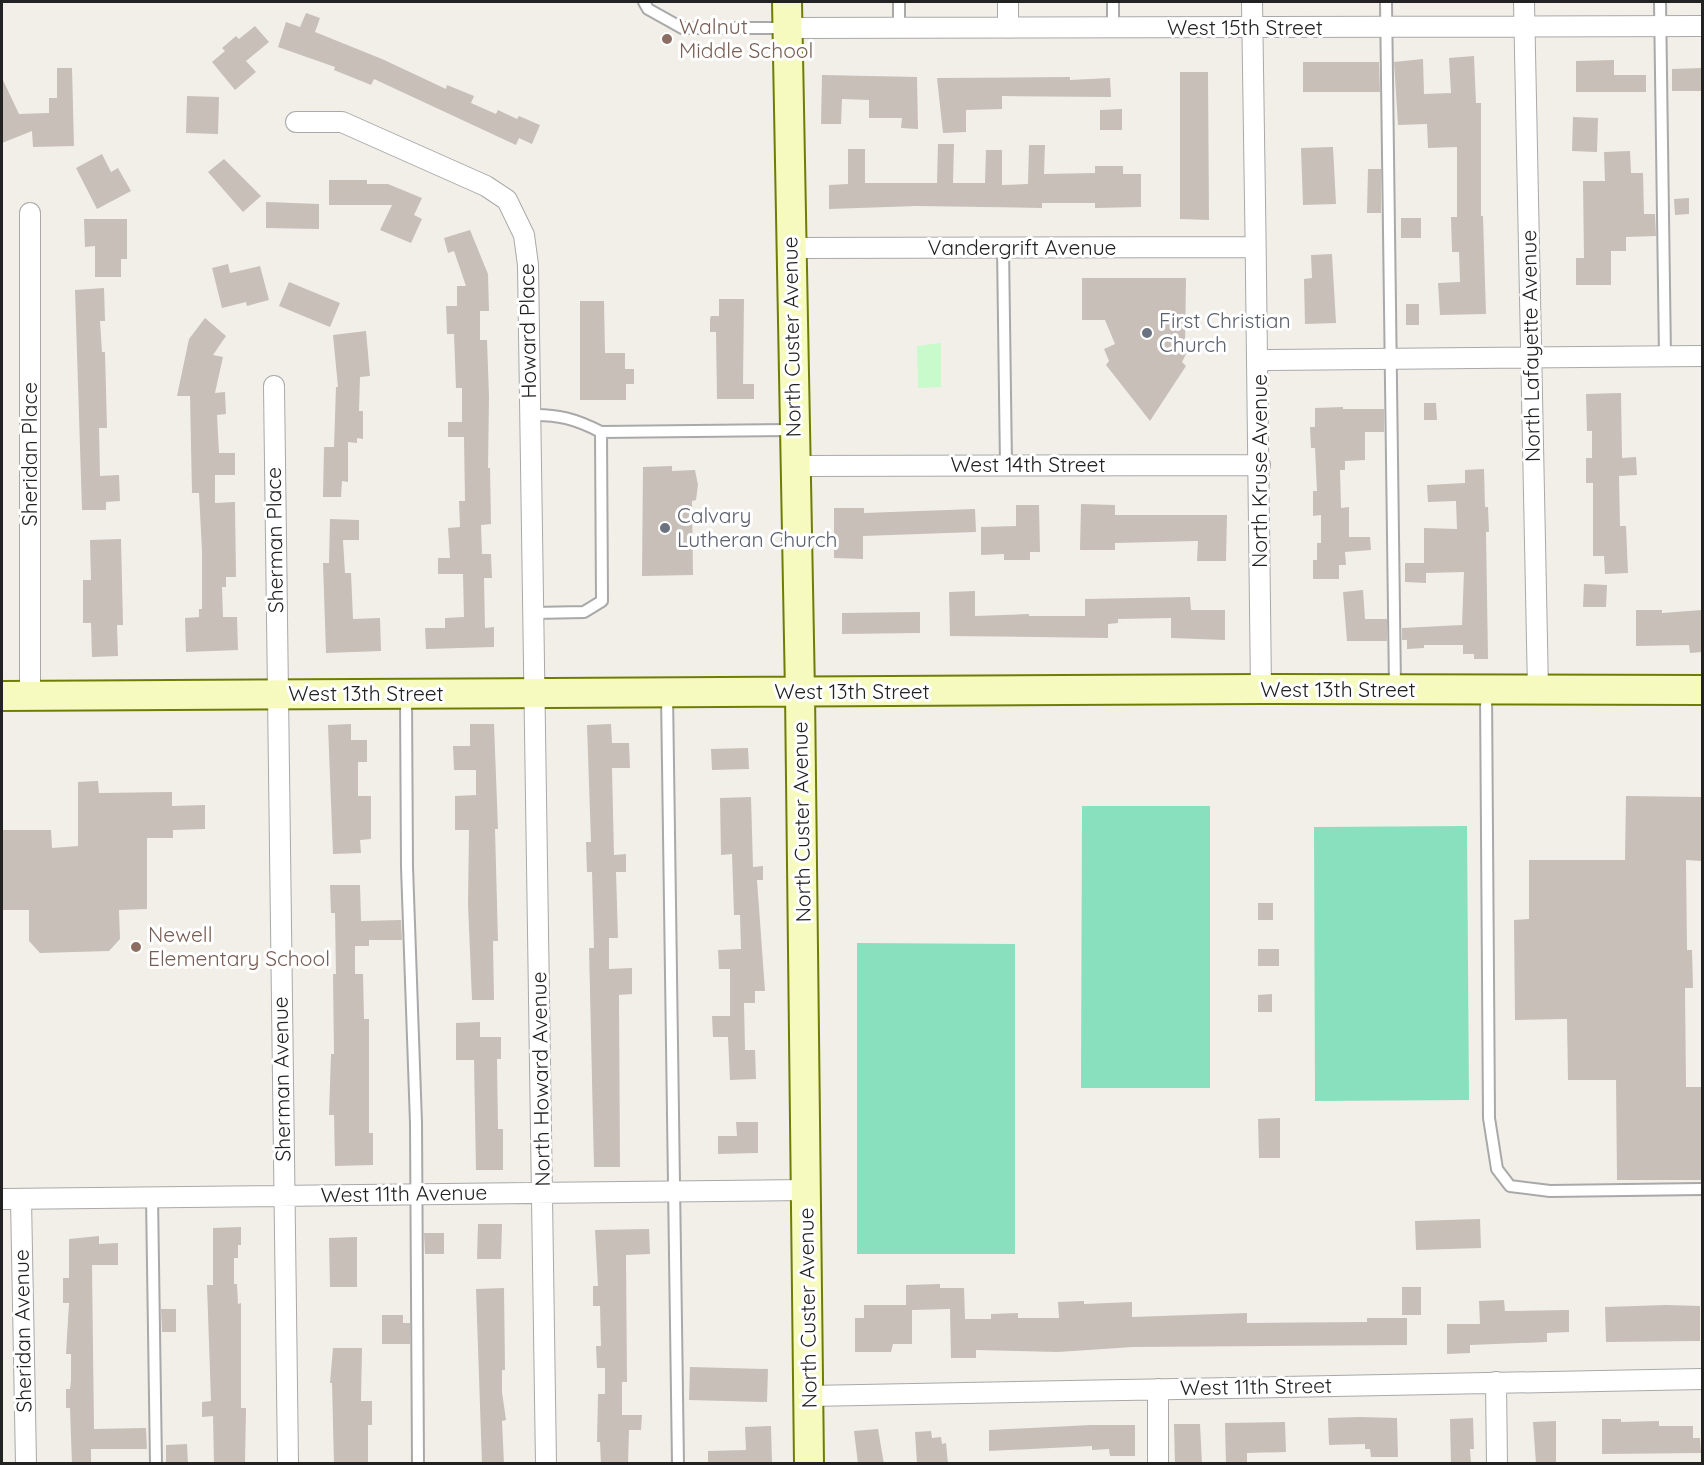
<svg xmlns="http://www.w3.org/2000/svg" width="1704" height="1465" viewBox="0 0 1704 1465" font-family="Quicksand,sans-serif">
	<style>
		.park { fill: #c8facc }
		.pitch { fill: #88e0be }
		.building { fill: #c7bfb8 }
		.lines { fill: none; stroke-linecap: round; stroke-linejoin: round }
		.lane-casing { stroke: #a9a9a9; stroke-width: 14 }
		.street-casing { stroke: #a9a9a9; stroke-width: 22 }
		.secondary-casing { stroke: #707d05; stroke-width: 32 }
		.lane { stroke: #fff; stroke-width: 10 }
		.street { stroke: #fff; stroke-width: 20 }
		.secondary { stroke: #f7fabf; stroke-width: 28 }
		.education-dot { fill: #8d6e63; stroke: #fff; stroke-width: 2 }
		.worship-dot { fill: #6b7280; stroke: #fff; stroke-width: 2 }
		.labels { text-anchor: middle; stroke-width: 6; stroke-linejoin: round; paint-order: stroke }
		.education-label { font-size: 21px; fill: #785e54; stroke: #fff; text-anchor: start }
		.street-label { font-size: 21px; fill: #222; stroke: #fff }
		.worship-label { font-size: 21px; fill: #5b616d; stroke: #fff; text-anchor: start }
	</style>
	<rect width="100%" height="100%" fill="#f2efe9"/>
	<path class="park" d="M941 343V387L918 388 917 346Z"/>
	<path class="pitch" d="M1082 806H1210V1088H1081Z
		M1467 826 1469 1100 1315 1101 1314 827Z
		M857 943 1015 944V1254H857Z"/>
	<path class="building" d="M306 13 320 18 315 32 382 59 446 89 447 85 474 96 471 103 496 114 498 110 517 119 519 116 540 125 532 144 519 138 516 145 374 79 371 85 334 70 335 67 278 47 286 22 300 27Z
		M255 26 269 42 246 61 256 72 235 90 212 62 225 51 222 48 236 36 239 39Z
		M1474 56 1476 103H1481V216H1483L1486 314 1440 315 1438 283 1460 282 1459 252H1452L1451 217H1457V147L1428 148 1427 124 1398 125 1394 62 1423 59 1424 94 1451 93 1449 58Z
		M1614 60V75H1646V92H1576V61Z
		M1303 62H1379L1380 92H1303Z
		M57 68H72L74 146 33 147 32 131 2 143V78L19 114 49 113V98H57Z
		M1702 68V91H1672V69Z
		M1180 72H1208L1209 220 1180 219Z
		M822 75 917 77 918 129 901 128 902 118H869V100L842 99 841 124H821Z
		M1070 77V80L1110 78 1111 97 1002 96V109L966 110V132L943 133 937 78Z
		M187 96 219 97 218 134 186 133Z
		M1122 109V130H1100V110Z
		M1573 117 1598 118 1597 152 1572 151Z
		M938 144H954L953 183H985L986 150H1002V185L1028 184 1029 145H1045L1044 174 1095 173V166H1123V174H1141V207L1095 208V203H1042V208L917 206 829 209V185L848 184V149H865V183H937Z
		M1333 147 1336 204 1303 205 1301 148Z
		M1630 151 1631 173H1643L1644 214H1655L1656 236 1626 237V251H1611V285H1576V258H1584L1583 181H1605L1604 152Z
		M102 154 111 172 118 168 131 191 97 209 76 168Z
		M224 159 261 196 243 212 208 172Z
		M1368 169H1381V213H1367Z
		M329 180H367V184H388L422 198 414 215 422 219 411 243 380 230 392 205H329Z
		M1689 198V214L1675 215 1674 199Z
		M266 202 319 204V229L266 228Z
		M1401 218H1421V238H1401Z
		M84 219H127V259H121V277H95V246L85 247Z
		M470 230 488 274 489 311H480V340H487L489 397 488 468H490L491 524 481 525 482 554H491L492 578H484L485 628 494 627V647L426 649 425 628H445V618L464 617 463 574H438V558H450L448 528 460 527 459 501H465L464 437H448V422H462V388H456L454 334H447L446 306H457V286H466L454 251 448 253 444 238Z
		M1332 254 1336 323 1305 324 1304 279 1312 278 1311 255Z
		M228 264 230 273 260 266 269 300 247 306 246 302 222 308 212 268Z
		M1082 278H1186L1185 348 1188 350 1182 362 1186 366 1150 421 1106 365 1109 361 1104 349 1115 344 1105 320H1082Z
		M289 282 340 303 330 327 279 306Z
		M104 288 105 321H100L102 352H105L107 428H99L100 476 119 475 120 501 106 502V510H82L75 290Z
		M719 299H744L743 384H754V399H717L716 332H710V319L711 316H719Z
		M580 301H604L605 353H625V369H634V384H626V400H580Z
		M1406 304H1419V325H1406Z
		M205 318 226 336 213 355 223 357 215 393 225 392 226 414 217 415 219 453H235V475H215V503L235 502 236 577H226V587H222L223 617H237L238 650 186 652 185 618 199 617V609H202V551L199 493H192L190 396H177L189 339Z
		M366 331 370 376 360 377 359 411H363V439L357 438V443L348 442V482L342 481 341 497H323L324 447H334L336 387H338L333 335Z
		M1621 393 1622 458 1636 457 1637 475 1619 476 1620 526H1626L1628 573 1605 574 1604 556H1593V483H1586V458H1592V431H1587L1586 394Z
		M1424 403H1436L1437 420H1424Z
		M1343 407V409H1384V432H1365V460L1345 461V470H1340L1341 508 1349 507V537H1370L1371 550 1345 552 1346 565H1339V579H1313V560H1317V543H1321V515L1313 516V491H1317L1315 448H1311L1310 427H1315V408Z
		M672 466V471L695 470 698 485 696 500 692 501 693 575 642 576 643 467Z
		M1484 469 1485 507H1488L1489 532H1486L1488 659H1474V654H1463V645H1424V648L1407 649V640H1402V628L1462 625 1464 572 1426 573V583L1405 582V563H1424V528L1457 529 1456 501 1428 502 1427 485 1465 483V470Z
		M1081 504 1115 505V515H1227L1226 561H1197L1198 541 1115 543V550H1080Z
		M1016 505H1039L1040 552H1030V560H1004V554L981 555V527L1016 526Z
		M834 508H864V513L975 509 976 532 863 536V559L834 558Z
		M330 519 359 520V540H343L345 573H351L353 619 380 618 381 651 326 653 323 563H329Z
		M121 539 123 625H117L118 656 92 657 91 623H83V580H91L90 540Z
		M1584 584 1607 585 1606 607H1583Z
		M1363 590 1365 619H1387V641H1347L1343 592Z
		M975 591V616L1029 614V616H1085V599L1190 597 1191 610H1225V640L1171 638V618L1118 619V623L1108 624V638L950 636 949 592Z
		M1636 610H1662V613L1702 610V652L1690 653 1689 645 1636 646Z
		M920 612V633L842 634V613Z
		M351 724V740H367V762H358V796H371V839L360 840 361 853 333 854 328 725Z
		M470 724H494L498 829H495L498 941H493L494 1000H472L468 904 469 830H455V796L476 795V770H454L453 746H470Z
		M611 724 612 743H629L630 768H612L614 855 626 854V872H616L618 938H609V969L632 968V994L619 995 620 1167H594L589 948H594L592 872H587L586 842H591L587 725Z
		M748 748 749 769 712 770 711 749Z
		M98 781 99 793 172 792V806L205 805V829L173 830V838H147V909L119 910 120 939 109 951 40 953 29 941V910H2V830H51L52 848 78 846V782Z
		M1626 796 1702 797V861L1686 860 1687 950H1692L1693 988H1685L1686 1087H1702V1180H1617L1616 1080H1568L1567 1019 1515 1020 1514 920 1529 919V860H1625Z
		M751 797 753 867 763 866V880H757L765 991H755V1003H744L745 1050H755L756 1079 730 1080 728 1037H713L712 1016H730V969H719L718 950 741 949 740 915H734L732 854 721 855 720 798Z
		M330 885H360L361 921 401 920 402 940H369V946H355V974H363L364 1019H369V1133H373V1165L335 1166 334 1115H329L331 1054H334L333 974H336L335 913H331Z
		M1258 903H1273V920H1258Z
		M1258 949H1279V966H1258Z
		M1272 994V1012H1258V995Z
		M480 1022V1037H501V1059H497L498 1129H503V1170H476L474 1060H456V1023Z
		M1280 1118V1158H1259L1258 1119Z
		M736 1122H758V1153L718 1154V1136H737Z
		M1480 1219 1481 1248 1416 1250 1415 1221Z
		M478 1224H502L501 1259H477Z
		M241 1227V1245H238V1258H234V1284H237L238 1304 241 1303V1408H246L245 1464H214L213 1416 202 1417V1402L211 1401 207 1285H213V1228Z
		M649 1229 650 1254 626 1255 627 1382H622V1415H642L641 1430H629L628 1464H601L600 1442H597L598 1394H605V1368H597L596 1346H601L600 1306H593V1286H598L595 1230Z
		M424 1233H444V1254H425Z
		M99 1236V1244L118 1243V1265H92L94 1429 146 1428 147 1449H91V1464H72L70 1408H66V1389H70L71 1380V1354H66L69 1303H63V1278H69V1239Z
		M357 1237V1287H330L329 1238Z
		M940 1284V1288H964L965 1319H991V1314L1018 1313V1318H1059L1058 1302 1084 1301V1304L1132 1302V1317L1247 1313V1323L1367 1322V1318H1407V1345L1133 1347 1058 1352 976 1350V1358H951L950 1309 912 1310V1344H893L891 1352H855V1318H864V1305H906V1285Z
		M1402 1287H1421V1315H1402Z
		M504 1288 505 1370H502V1392L506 1420 502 1421 504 1464H482L476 1289Z
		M1504 1300 1505 1311 1569 1310V1332L1547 1333V1342L1470 1345V1353L1447 1354V1324H1480L1479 1301Z
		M1666 1305 1700 1306V1341L1606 1342 1605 1307Z
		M161 1309H176V1332H162Z
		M382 1315H403V1323H410V1344H382Z
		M333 1348H362L361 1401H372V1425H368V1464H334L332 1383H330Z
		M690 1367 768 1369 767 1402 689 1400Z
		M1359 1417 1397 1418 1398 1457H1371L1370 1449H1365V1444L1329 1445 1328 1418Z
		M1473 1418 1474 1449H1470L1471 1464H1451L1450 1419Z
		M1602 1419H1621V1422L1659 1421V1426H1693V1438H1700L1701 1453 1602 1454Z
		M1556 1421V1464H1536L1533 1422Z
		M1285 1422 1286 1452 1247 1453V1464H1226L1225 1423Z
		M1174 1424H1200L1202 1464H1175Z
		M1091 1425H1135V1456H1110L1109 1449 1092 1450V1446L989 1451V1430Z
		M771 1426 772 1464H708V1451L746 1450 745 1427Z
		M878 1429 884 1464H858L854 1431Z
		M931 1431 932 1438 941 1437 942 1444 946 1443 948 1464H917L915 1432Z
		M187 1444 188 1464H166V1445Z"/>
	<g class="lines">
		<g class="lane-casing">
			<path id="lane" d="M644 2 648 9 682 28H787
				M899 2V30
				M1113 2V28
				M1386 2 1395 688
				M1660 2 1665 357
				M1003 248 1006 465
				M530 415C557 414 576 419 601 432L793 430
				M533 613 584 612 602 601 601 432
				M1486 691 1489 1118 1497 1169 1510 1186 1550 1191 1702 1189
				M667 694 678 1464
				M406 696 407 867 416 1123 418 1464
				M152 1197 156 1464"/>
		</g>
		<g class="street-casing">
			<path id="street" d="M1008 2V28
				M1252 2C1255 231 1260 460 1261 689
				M1524 2 1538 690
				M787 28 1702 26
				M296 122H342L486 186 507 200 524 235 528 265 546 1464
				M30 213V696
				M790 248 1255 247
				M1260 360 1702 356
				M274 386 288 1464
				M795 466 1260 465
				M2 1199 806 1190
				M21 1199 26 1464
				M1496 1382 1497 1464
				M1158 1389V1464
				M809 1396 1702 1379"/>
		</g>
		<g class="secondary-casing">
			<path id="secondary" d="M787 2 800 693 809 1464
				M2 696 1261 689 1702 690"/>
		</g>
		<use href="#lane" class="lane"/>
		<use href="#street" class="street"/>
		<use href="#secondary" class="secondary"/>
	</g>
	<g class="education-dot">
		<circle cx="667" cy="39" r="6"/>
		<circle cx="136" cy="947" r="6"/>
	</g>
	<g class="worship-dot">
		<circle cx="1147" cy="333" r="6"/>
		<circle cx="665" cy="528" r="6"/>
	</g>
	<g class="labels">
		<g class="education-label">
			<text x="679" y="34">Walnut<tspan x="679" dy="24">Middle School</tspan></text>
			<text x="148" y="942">Newell<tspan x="148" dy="24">Elementary School</tspan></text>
		</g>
		<g class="street-label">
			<text x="1245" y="35">West 15th Street</text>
			<text x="1022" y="255">Vandergrift Avenue</text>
			<text transform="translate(528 331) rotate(-91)" y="7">Howard Place</text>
			<text transform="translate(792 337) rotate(-91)" y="7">North Custer Avenue</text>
			<text transform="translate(1531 346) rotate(-91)" y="7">North Lafayette Avenue</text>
			<text transform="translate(30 454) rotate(-90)" y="7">Sheridan Place</text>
			<text x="1028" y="472">West 14th Street</text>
			<text transform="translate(1260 471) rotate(-90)" y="7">North Kruse Avenue</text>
			<text transform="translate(275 540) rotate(-91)" y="7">Sherman Place</text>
			<text x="1338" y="697">West 13th Street</text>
			<text x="852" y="699">West 13th Street</text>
			<text x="366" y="701">West 13th Street</text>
			<text transform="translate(802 822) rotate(-91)" y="7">North Custer Avenue</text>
			<text transform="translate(282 1079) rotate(-91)" y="7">Sherman Avenue</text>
			<text transform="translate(541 1079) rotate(-91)" y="7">North Howard Avenue</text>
			<text transform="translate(404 1194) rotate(-1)" y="7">West 11th Avenue</text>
			<text transform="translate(808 1308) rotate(-91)" y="7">North Custer Avenue</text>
			<text transform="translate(23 1331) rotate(-91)" y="7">Sheridan Avenue</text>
			<text transform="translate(1256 1387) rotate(-1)" y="7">West 11th Street</text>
		</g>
		<g class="worship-label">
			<text x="1159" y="328">First Christian<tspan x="1159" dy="24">Church</tspan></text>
			<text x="677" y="523">Calvary<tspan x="677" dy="24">Lutheran Church</tspan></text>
		</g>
	</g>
	<rect width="1704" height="1465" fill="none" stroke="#222222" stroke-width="6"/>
</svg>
